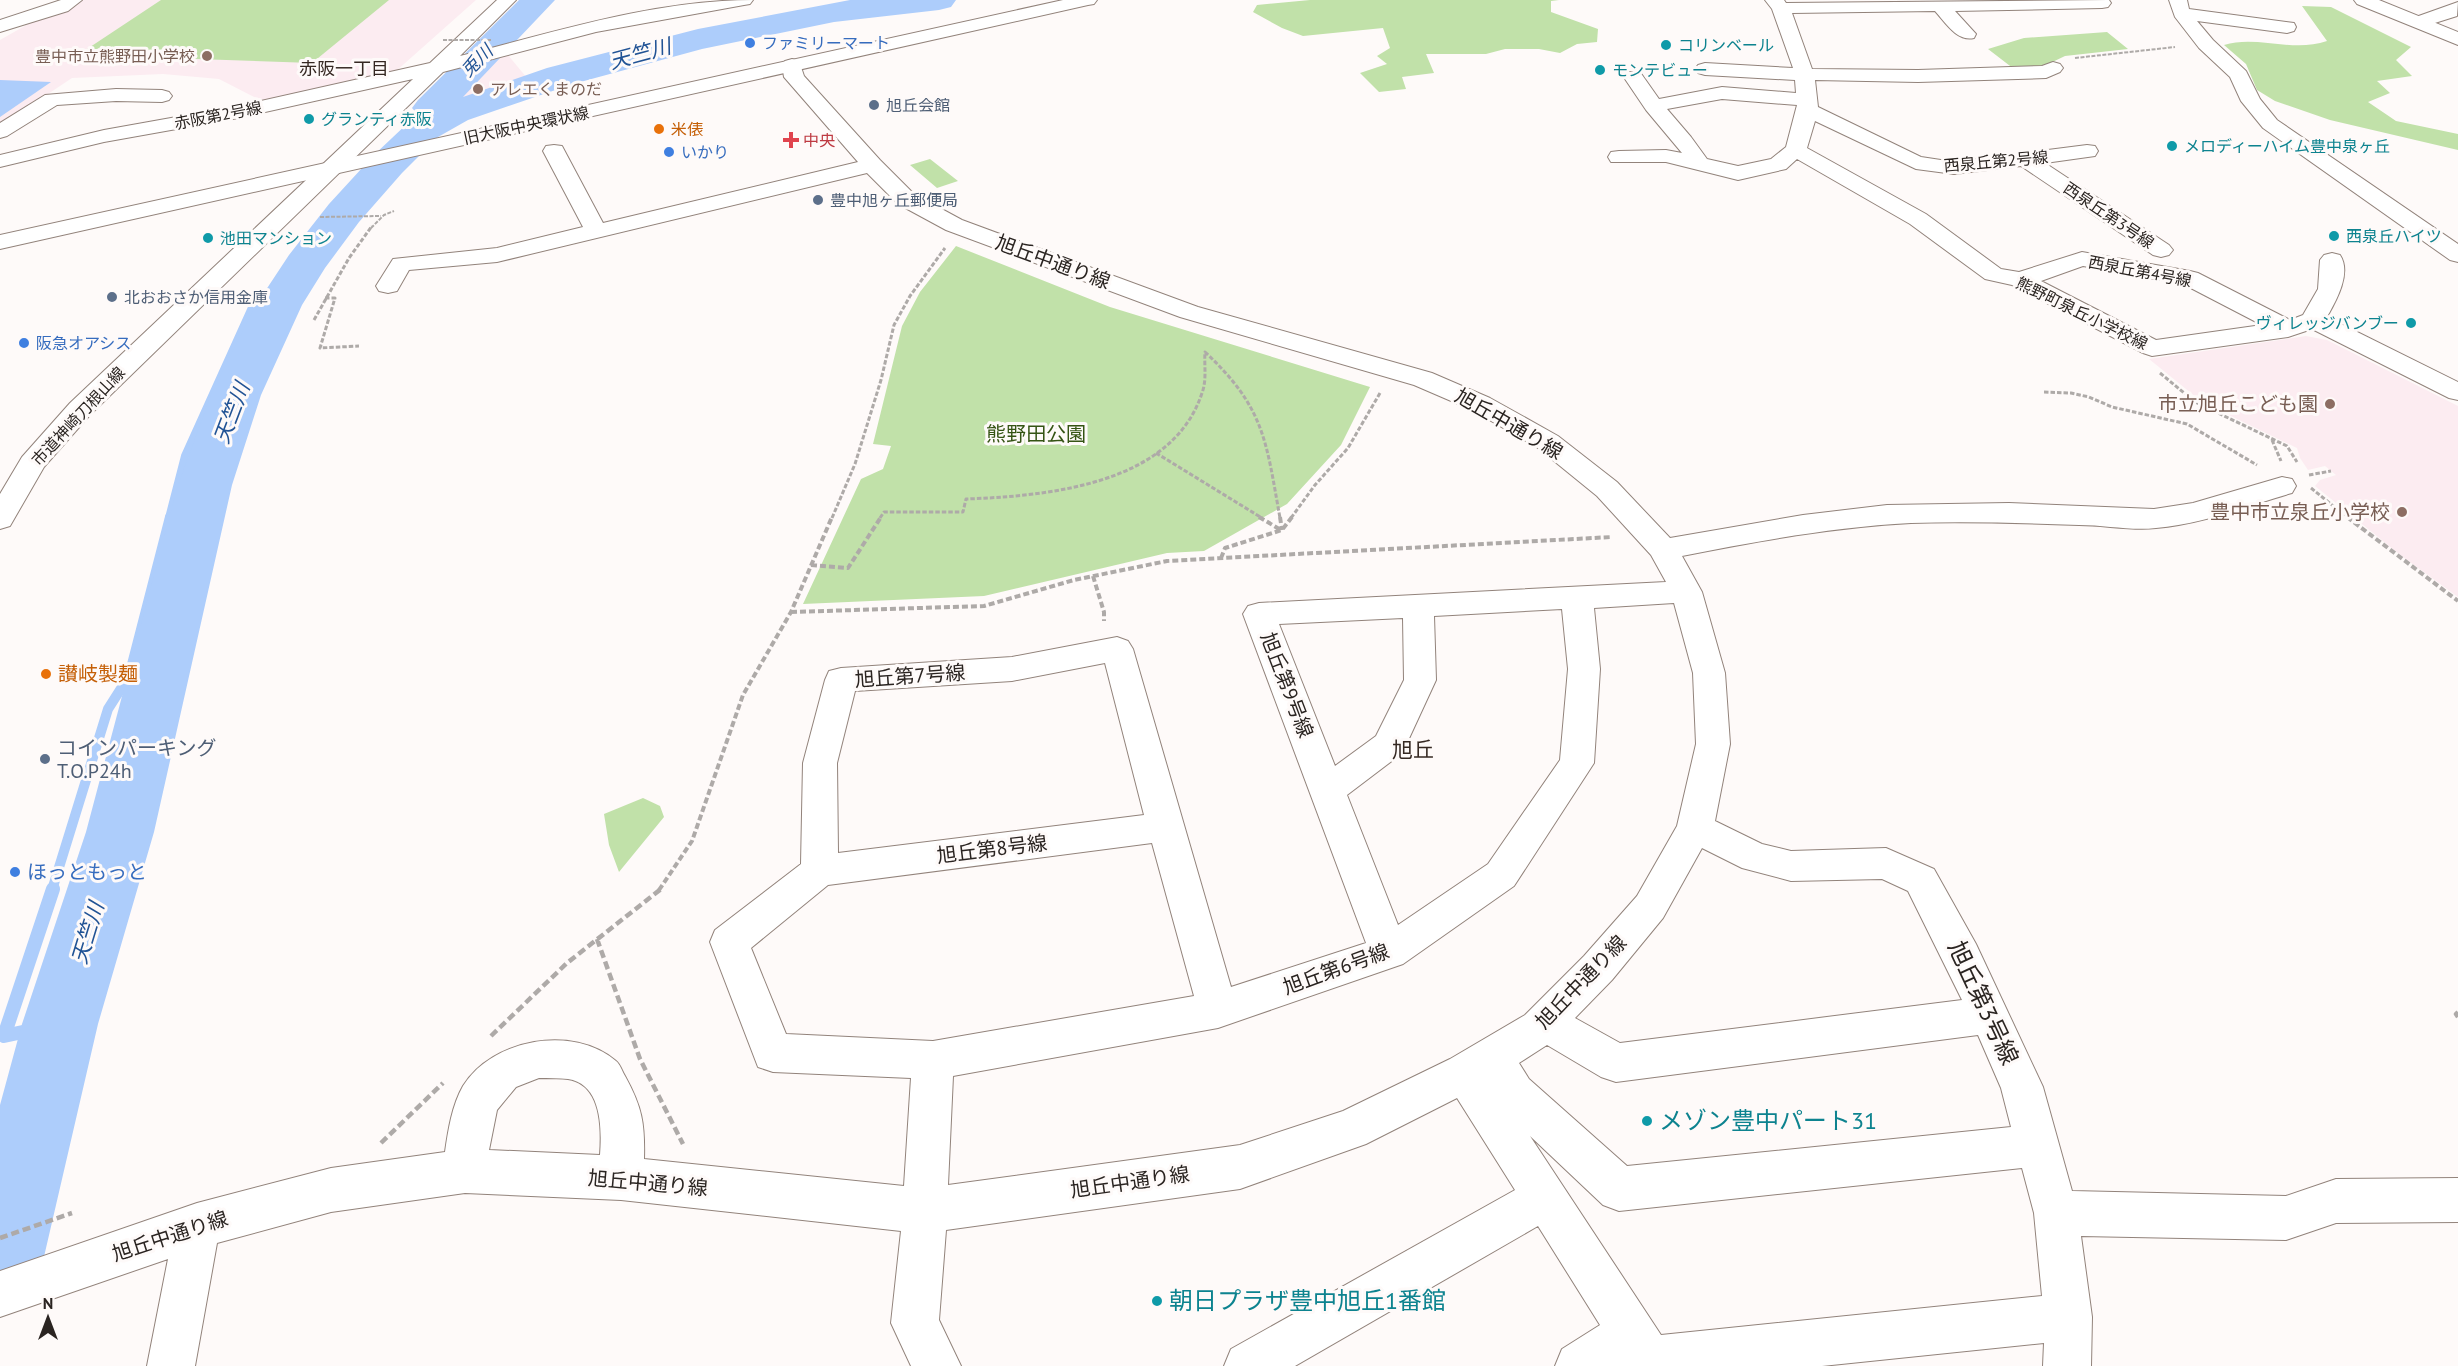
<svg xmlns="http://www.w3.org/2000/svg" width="2458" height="1366" viewBox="0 0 2458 1366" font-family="'PT Sans','Noto Sans JP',sans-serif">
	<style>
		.education { fill: #fcecf1 }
		.green { fill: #c1e1a9 }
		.water { fill: #adcdfb }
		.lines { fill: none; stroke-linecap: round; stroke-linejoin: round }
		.stream-far3 { stroke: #adcdfb; stroke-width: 7 }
		.stream-far2 { stroke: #adcdfb; stroke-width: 8 }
		.stream-far1 { stroke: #adcdfb; stroke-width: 10 }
		.stream { stroke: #adcdfb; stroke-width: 14 }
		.river { fill: #adcdfb; fill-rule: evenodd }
		.minor-casing { stroke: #92837b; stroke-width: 2 }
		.major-casing { stroke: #92837b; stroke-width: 2 }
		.path-far3 { stroke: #aeaaa8; stroke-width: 2; stroke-dasharray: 4 1.5; stroke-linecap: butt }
		.path-far2 { stroke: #aeaaa8; stroke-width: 3; stroke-dasharray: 4.5 2; stroke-linecap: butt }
		.path-far1 { stroke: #aeaaa8; stroke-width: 4; stroke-dasharray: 6 3; stroke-linecap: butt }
		.path { stroke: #aeaaa8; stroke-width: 4.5; stroke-dasharray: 8 4; stroke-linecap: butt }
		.minor { fill: #fff; fill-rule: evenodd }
		.major { fill: #fff; fill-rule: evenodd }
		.path-bridge { stroke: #aeaaa8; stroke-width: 2; stroke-dasharray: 4 1.5; stroke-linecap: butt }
		.shop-dot { fill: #3f7fe0; stroke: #fefaf9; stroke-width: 2 }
		.culture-dot { fill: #0f9aa8; stroke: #fefaf9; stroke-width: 2 }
		.education-dot { fill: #8d6e63; stroke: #fefaf9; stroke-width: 2 }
		.service-dot { fill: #5c6f8a; stroke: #fefaf9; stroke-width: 2 }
		.food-dot { fill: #e8710a; stroke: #fefaf9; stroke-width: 2 }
		.health-dot { fill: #e0444e; stroke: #fefaf9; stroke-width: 2 }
		.labels { text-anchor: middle; stroke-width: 6; stroke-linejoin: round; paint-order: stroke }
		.far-shop-label { font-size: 16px; fill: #366cbe; stroke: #fefaf9; text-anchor: start }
		.far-culture-label { font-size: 16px; fill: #0d838f; stroke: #fefaf9; text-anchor: start }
		.far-education-label { font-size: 16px; fill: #785e54; stroke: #fefaf9; text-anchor: end }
		.far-service-label { font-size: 16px; fill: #4e5e75; stroke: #fefaf9; text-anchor: start }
		.far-street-label { font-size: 16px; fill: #2a2421; stroke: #fefaf9 }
		.far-food-label { font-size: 16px; fill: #c56008; stroke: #fefaf9; text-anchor: start }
		.far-health-label { font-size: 16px; fill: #be3a42; stroke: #fefaf9; text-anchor: start }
		.far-water-label { font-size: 18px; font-style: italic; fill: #215395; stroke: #fefaf9 }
		.far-neighbourhood-label { font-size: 18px; fill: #352822; stroke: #fefaf9 }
		.street-label { font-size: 20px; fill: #2a2421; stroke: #fefaf9 }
		.education-label { font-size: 20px; fill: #785e54; stroke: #fefaf9; text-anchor: end }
		.park-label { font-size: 20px; fill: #355414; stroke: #fefaf9 }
		.food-label { font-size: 20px; fill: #c56008; stroke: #fefaf9; text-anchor: start }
		.service-label { font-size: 20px; fill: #4e5e75; stroke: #fefaf9; text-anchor: start }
		.shop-label { font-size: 20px; fill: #366cbe; stroke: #fefaf9; text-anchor: start }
		.water-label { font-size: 21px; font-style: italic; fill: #215395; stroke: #fefaf9 }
		.neighbourhood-label { font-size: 21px; fill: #352822; stroke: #fefaf9 }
		.near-street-label { font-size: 24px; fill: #2a2421; stroke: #fefaf9 }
		.near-culture-label { font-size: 24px; fill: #0d838f; stroke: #fefaf9; text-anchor: start }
	</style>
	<rect width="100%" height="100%" fill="#fefaf9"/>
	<path class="education" d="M80 0H476L395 72 262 101 219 79 163 74 72 78 0 126V40L44 15Z
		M508 55 527 78 464 99 454 102 448 100 490 58Z
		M2306 336 2327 340 2458 406V597L2399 554 2315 486 2320 480 2336 475 2325 466 2308 470 2300 458 2297 448 2202 402 2149 359Z"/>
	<path class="green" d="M161 0H389L312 63 78 55Z
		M1310 0H1559L1551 1V12L1598 29 1597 42 1577 44 1560 53 1539 49H1505L1486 54H1426L1434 73 1402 77 1406 89 1379 92 1360 73 1387 64 1377 56 1390 48 1383 28 1303 36 1282 28 1253 12 1257 5Z
		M2302 6 2331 7 2411 47 2396 60 2412 76 2377 81 2390 93 2368 102 2396 121 2458 134V150L2330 120 2275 101 2257 90 2246 64 2224 45C2257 35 2293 53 2327 41Z
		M2107 32 2128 49 2065 56 2042 67 2014 69 1988 49 2024 38Z
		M930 159 958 181 937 188 910 165Z
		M956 246 1110 307 1370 387 1341 445 1287 504 1204 551 1167 553 984 596 803 604 861 479 883 469 891 446 873 444 902 326 920 292Z
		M643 798 660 806 664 817 619 872 609 845 604 814Z"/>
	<path class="water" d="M0 80 51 82 0 117Z"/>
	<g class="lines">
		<path class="stream-far3" d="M537 1 542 0"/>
		<path class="stream-far2" d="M169 518 185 456 255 301"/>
		<path class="stream-far1" d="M52 890 108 709 129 676 170 517"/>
		<path class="stream" d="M53 889 4 1036 60 1024"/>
		<path class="river" d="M519 0H555L463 97 547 68 698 29 850 0H956L951 7 939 10 834 22 702 49 573 84 468 120 438 137 402 173 359 222 325 268 302 305 261 395 232 485 154 832 98 1024 43 1261 30 1291 0 1304V1105L22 1024 86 832 178 485 211 395 256 305 289 255 329 204 374 155 410 121 419 116 412 108 418 100Z"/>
		<g class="minor-casing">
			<path id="minor" d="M61 0H82L68 11 0 32V20Z
				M497 0H516L460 56C555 32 654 0 753 0L750 4 744 5 596 32 443 72 90 415 44 467 10 526 0 529V494L22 457 70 403 413 79 238 118 104 142 0 167V155L104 130 238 106 430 63Z
				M1765 0H1784L1786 3 2109 0 2111 3 2108 7 2102 8 1955 11 1976 34 1974 38C1957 42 1945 22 1935 11L1792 13 1812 69 1918 70 2042 66 2053 62 2060 64 2063 68 2060 72 2046 78 1918 82 1815 80 1818 107 1921 157 1954 162 2087 145 2095 146 2098 151 2095 156 2045 163 2169 245 2173 250 2169 255 2161 257 2153 255 2021 166 1954 174 1916 169 1815 121 1807 148 1926 214 2001 269 2019 272 2082 252 2190 271 2198 273 2290 320 2303 315 2318 289 2320 260 2324 255 2332 253 2340 255C2352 273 2336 301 2327 317L2458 382V400L2449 398 2312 329 2288 337 2152 356 2143 353 2012 285 1985 279 1910 224 1797 159 1786 169 1738 180 1666 162H1611L1608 157 1611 152 1619 151 1666 150 1682 153 1646 110 1623 76 1626 72H1640L1659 99 1722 87 1796 93 1795 80 1705 75 1698 73 1695 69 1698 65 1705 63 1793 68 1772 9ZM1722 99 1797 105 1786 147 1771 159 1738 166 1707 159 1691 137 1667 109ZM2083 266 2183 284 2262 325 2156 340 2041 281Z
				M2169 0H2187L2189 9 2294 23 2296 27 2294 31 2287 33 2197 21 2213 40 2246 71 2260 99 2277 120 2458 244V262L2450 260 2263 128 2241 101 2230 77 2199 48 2175 17Z
				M2458 2 2457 16 2419 28 2413 26 2410 22 2413 18Z
				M792 59 799 61 804 76 880 160 914 194 962 220 1198 307 1432 373 1490 398 1558 436 1617 482 1670 538 1803 515 1887 505 2009 503 2154 509 2193 503 2282 477 2292 479 2296 486 2292 493C2247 506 2203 524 2156 528 2131 531 2105 525 2079 525 2023 523 1967 521 1911 523 1834 527 1758 541 1682 556L1702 592 1725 673 1730 744 1715 821 1762 844 1791 851 1886 848 1934 869 1976 944 2043 1087 2072 1191 2286 1196 2336 1179 2458 1178V1222L2336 1223 2286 1240 2081 1236 2092 1317 2091 1366H2043L2044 1343 1822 1366H1555L1562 1349 1600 1325 1538 1226 1295 1366H1224L1231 1349 1515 1190 1457 1098 1366 1144 1240 1189 946 1230 939 1320 961 1366H911L891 1323 901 1231 621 1200 465 1193 331 1212 217 1243 195 1366H147L168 1259 0 1317V1271L197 1203 331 1168 445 1152C448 1131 452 1105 463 1086 492 1039 573 1024 616 1061 620 1064 622 1071 625 1076 642 1107 645 1123 644 1159L904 1186 911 1078 773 1072 758 1067 710 942 715 930 801 864 803 763 825 680 829 671 841 668 1012 657 1117 637 1128 641 1133 649 1231 987 1366 943 1243 614 1248 606 1259 603 1666 582 1651 555 1597 496 1538 448 1472 410 1414 385 1180 317 946 230 898 204 867 173 497 262 409 270 397 291 388 293 379 291 376 286 393 259 497 248 583 227 543 151 546 146 554 145 562 146 603 223 858 162 784 77 782 65 785 61ZM1674 603 1693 673 1696 744 1677 826 1637 896 1584 956 1525 1015 1450 1059 1343 1111 1240 1145 948 1185 953 1076 1218 1028 1403 964 1514 886 1594 763 1600 669 1594 608ZM1562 609 1568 669 1560 760 1488 864 1398 925 1347 795 1401 754 1406 745 1436 680 1434 616ZM1403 618 1404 680 1376 736 1335 766 1279 624ZM1105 663 1144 815 838 853 837 763 855 691 1012 681ZM1152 843 1194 996 933 1041 786 1034 751 948 828 885ZM1702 848 1742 868 1791 881 1882 879 1908 891 1962 1000 1620 1043 1575 1018 1612 980 1663 918ZM1978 1035 2001 1088 2011 1127 1627 1166 1529 1079 1519 1063 1547 1045 1601 1077 1616 1082ZM539 1078C548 1078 559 1078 568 1079 602 1084 602 1129 600 1155L489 1150 497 1110 516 1087ZM1530 1136 1603 1205 1619 1211 2022 1168 2034 1213 2042 1296 1661 1335Z
				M116 89 162 90 169 92 172 96 169 100 162 102 116 101 57 105 7 136 0 138V123L45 95Z"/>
		</g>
		<g class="major-casing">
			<path id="major" d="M1063 0H1097L1094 4 1088 5 0 249V235Z
				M2354 0H2379L2458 32V45L2357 4Z"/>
		</g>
		<path class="path-far3" d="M2075 58 2175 47
			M320 217 381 216
			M371 228 384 215 394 211"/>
		<path class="path-far2" d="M325 298H335L320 348 359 346
			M314 320 349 258 372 226
			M2160 373 2195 402 2287 446 2297 462
			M2044 392 2071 393 2089 397 2112 407 2187 424 2257 465
			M2272 440 2281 461
			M1156 453 1262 518
			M2309 475 2331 471
			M2311 488 2348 518
			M832 518 855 464 881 380 894 325 910 296 945 248
			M880 518 884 512H963L966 499C1047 496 1172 485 1202 393 1207 380 1204 365 1205 352 1265 408 1266 441 1280 518
			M1291 518 1315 485 1348 448 1380 393"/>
		<path class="path-far1" d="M1259 517 1281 530
			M1280 517 1282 530
			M2347 517 2458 601
			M1221 558 1225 548 1282 530 1292 517
			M811 565 848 568 881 517
			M1093 576 1104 612V621
			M791 612 984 606 1074 580 1167 561 1612 537
			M659 890 692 841 743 695 791 612 832 517"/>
		<path class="path" d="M597 939 640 1059 683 1144
			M2458 1012 2456 1014 2458 1017
			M491 1036 567 963 661 889
			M381 1143 443 1083
			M0 1238 72 1213"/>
		<use href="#minor" class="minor"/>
		<use href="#major" class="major"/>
		<path class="path-bridge" d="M443 40H491"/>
	</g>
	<g class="shop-dot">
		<circle cx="750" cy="43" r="6"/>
		<circle cx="669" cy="152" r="6"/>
		<circle cx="24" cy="343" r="6"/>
		<circle cx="15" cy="872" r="6"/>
	</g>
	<g class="culture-dot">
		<circle cx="1666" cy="45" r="6"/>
		<circle cx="1600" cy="70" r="6"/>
		<circle cx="309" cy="119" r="6"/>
		<circle cx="2172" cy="146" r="6"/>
		<circle cx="2334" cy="236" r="6"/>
		<circle cx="208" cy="238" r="6"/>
		<circle cx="2411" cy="323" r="6"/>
		<circle cx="1647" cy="1121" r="6"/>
		<circle cx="1157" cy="1301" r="6"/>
	</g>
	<g class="education-dot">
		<circle cx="207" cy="56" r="6"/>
		<circle cx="478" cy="89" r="6"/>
		<circle cx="2330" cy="404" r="6"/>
		<circle cx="2402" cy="512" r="6"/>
	</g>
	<g class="service-dot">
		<circle cx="874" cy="105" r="6"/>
		<circle cx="818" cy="200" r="6"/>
		<circle cx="112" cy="297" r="6"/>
		<circle cx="45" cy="759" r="6"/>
	</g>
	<g class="food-dot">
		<circle cx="659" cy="129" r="6"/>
		<circle cx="46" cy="674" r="6"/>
	</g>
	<path class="health-dot" d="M788 131h6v6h6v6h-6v6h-6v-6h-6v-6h6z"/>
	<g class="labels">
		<g class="far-shop-label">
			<text x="762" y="49">ファミリーマート</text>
			<text x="681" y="158">いかり</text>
			<text x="36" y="349">阪急オアシス</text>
		</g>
		<g class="far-culture-label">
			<text x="1678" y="51">コリンベール</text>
			<text x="1612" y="76">モンテビュー</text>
			<text x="321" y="125">グランティ赤阪</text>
			<text x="2184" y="152">メロディーハイム豊中泉ヶ丘</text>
			<text x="2346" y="242">西泉丘ハイツ</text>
			<text x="220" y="244">池田マンション</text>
			<text x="2399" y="329" text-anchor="end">ヴィレッジバンブー</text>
		</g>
		<g class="far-education-label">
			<text x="195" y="62">豊中市立熊野田小学校</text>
			<text x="490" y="95" text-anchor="start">アレエくまのだ</text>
		</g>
		<g class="far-service-label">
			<text x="886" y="111">旭丘会館</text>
			<text x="830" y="206">豊中旭ヶ丘郵便局</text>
			<text x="124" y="303">北おおさか信用金庫</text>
		</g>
		<g class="far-street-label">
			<text transform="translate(218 115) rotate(-11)" y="6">赤阪第2号線</text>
			<text transform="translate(526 125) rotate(-12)" y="6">旧大阪中央環状線</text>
			<text transform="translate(1996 161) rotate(-5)" y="6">西泉丘第2号線</text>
			<text transform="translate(2109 215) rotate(34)" y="6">西泉丘第3号線</text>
			<text transform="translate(2140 271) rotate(11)" y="6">西泉丘第4号線</text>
			<text transform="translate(2082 313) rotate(26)" y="6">熊野町泉丘小学校線</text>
			<text transform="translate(78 416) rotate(-47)" y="6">市道神崎刀根山線</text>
		</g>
		<g class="far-food-label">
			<text x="671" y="135">米俵</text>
		</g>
		<g class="far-health-label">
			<text x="803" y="146">中央</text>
		</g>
		<g class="far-water-label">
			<text transform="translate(477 61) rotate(-45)" y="6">兎川</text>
		</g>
		<g class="far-neighbourhood-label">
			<text x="344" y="75">赤阪一丁目</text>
		</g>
		<g class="street-label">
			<text transform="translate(1053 262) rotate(20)" y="7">旭丘中通り線</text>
			<text transform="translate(1509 424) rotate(30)" y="7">旭丘中通り線</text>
			<text transform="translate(910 676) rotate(-4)" y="7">旭丘第7号線</text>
			<text transform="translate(1287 685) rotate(69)" y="7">旭丘第9号線</text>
			<text transform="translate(992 849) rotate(-7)" y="7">旭丘第8号線</text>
			<text transform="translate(1336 969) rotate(-20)" y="7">旭丘第6号線</text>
			<text transform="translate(1581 982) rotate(-46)" y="7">旭丘中通り線</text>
			<text transform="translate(1130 1182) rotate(-8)" y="7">旭丘中通り線</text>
			<text transform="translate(648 1183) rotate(5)" y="7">旭丘中通り線</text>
			<text transform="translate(170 1236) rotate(-18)" y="7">旭丘中通り線</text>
		</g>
		<g class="education-label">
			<text x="2318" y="411">市立旭丘こども園</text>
			<text x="2390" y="519">豊中市立泉丘小学校</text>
		</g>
		<g class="park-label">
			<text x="1036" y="441">熊野田公園</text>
		</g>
		<g class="food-label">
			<text x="58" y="681">讃岐製麺</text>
		</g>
		<g class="service-label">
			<text x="57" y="755">コインパーキング<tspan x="57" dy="23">T.O.P24h</tspan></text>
		</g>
		<g class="shop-label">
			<text x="27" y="879">ほっともっと</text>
		</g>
		<g class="water-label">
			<text transform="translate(640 54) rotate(-15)" y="7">天竺川</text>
			<text transform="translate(232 413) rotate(-69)" y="7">天竺川</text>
			<text transform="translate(88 933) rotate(-73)" y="7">天竺川</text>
		</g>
		<g class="neighbourhood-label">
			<text x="1413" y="757">旭丘</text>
		</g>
		<g class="near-street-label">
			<text transform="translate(1983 1003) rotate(65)" y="8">旭丘第3号線</text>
		</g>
		<g class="near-culture-label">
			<text x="1659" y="1129">メゾン豊中パート31</text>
			<text x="1169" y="1309">朝日プラザ豊中旭丘1番館</text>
		</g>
	</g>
	<g transform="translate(48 1318)" stroke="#fefaf9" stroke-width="4.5" paint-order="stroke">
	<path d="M0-4.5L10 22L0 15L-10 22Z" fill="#2a2421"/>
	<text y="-9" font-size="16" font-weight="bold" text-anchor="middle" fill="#2a2421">N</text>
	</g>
</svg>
